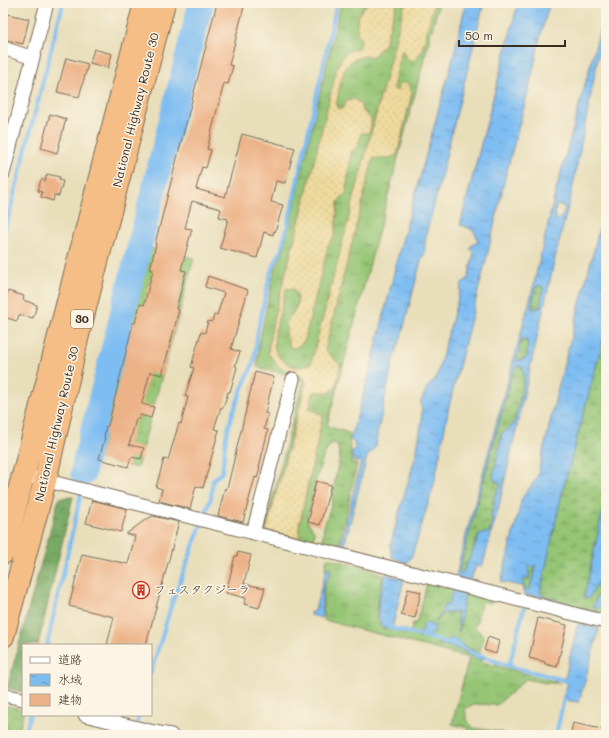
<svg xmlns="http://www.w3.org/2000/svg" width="609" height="738" viewBox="0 0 609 738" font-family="Mali,'Klee One',sans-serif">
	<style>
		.grass { fill: url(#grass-tufts); stroke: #68784a; fill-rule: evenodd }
		.forest { fill: url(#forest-crowns); stroke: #5a6a42 }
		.wetland { fill: url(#wetland-marsh); stroke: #68784a }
		.sand { fill: url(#sand-dots); stroke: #94825e }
		.water { fill: url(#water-ripples); stroke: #5c7488; fill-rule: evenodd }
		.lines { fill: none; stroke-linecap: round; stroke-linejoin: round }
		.stream { stroke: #7ebdf2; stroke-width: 4 }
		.river { stroke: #7ebdf2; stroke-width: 25 }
		.building { fill: #edb388 }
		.minor-casing { stroke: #786955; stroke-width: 15 }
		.trunk-casing { stroke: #786955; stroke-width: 24 }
		.minor { stroke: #fff; stroke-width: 13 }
		.trunk { stroke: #f6be87; stroke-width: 22 }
		.labels { text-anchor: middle; stroke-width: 3; stroke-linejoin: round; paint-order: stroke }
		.shield { fill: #fcf5e5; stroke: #75675a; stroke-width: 1 }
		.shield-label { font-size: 11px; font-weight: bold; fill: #3b2a1e }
		.street-label { font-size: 12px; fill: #3b2a1e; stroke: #fcf5e5 }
		.poi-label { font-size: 12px; fill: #3b2a1e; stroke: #fcf5e5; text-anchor: start }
	</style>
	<defs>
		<pattern id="grass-tufts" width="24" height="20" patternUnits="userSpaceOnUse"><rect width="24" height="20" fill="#95c575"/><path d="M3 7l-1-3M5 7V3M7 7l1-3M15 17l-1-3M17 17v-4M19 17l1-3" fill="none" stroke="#7ba05f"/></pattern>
		<pattern id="forest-crowns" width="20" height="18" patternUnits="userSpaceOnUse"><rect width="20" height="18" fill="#78aa66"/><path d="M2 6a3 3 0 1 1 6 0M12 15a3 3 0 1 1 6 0" fill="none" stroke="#648b53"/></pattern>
		<pattern id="wetland-marsh" width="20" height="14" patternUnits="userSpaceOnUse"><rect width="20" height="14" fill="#95c575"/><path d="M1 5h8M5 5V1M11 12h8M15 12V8" fill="none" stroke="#7ba05f"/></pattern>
		<pattern id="sand-dots" width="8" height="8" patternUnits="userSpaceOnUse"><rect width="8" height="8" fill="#eeda9e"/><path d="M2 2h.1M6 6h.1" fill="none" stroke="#cdbb88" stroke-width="1.8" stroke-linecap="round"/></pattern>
		<pattern id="water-ripples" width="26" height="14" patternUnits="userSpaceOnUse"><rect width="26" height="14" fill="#7ebdf2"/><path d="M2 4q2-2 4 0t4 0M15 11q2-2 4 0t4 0" fill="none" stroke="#689ac3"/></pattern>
	</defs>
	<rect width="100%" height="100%" fill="#fcf5e5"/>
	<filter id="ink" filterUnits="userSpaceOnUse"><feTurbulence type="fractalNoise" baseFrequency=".025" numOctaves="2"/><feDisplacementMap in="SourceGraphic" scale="8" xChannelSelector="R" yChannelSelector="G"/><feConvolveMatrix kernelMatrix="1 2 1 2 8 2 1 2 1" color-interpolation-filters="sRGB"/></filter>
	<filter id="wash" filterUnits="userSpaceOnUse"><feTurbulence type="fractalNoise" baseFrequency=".012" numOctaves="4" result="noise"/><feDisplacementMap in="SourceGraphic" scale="16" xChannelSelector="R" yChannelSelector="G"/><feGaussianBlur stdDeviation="0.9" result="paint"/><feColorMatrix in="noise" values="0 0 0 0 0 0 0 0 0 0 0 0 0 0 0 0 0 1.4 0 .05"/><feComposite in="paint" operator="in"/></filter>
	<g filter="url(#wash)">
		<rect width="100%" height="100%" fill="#e8deba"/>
		<path class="grass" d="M341 3H369L362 7 361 40 359 48 349 51 331 93 298 227 273 320 268 353 279 367 304 378 306 383 266 530 299 539V526L323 415 309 410 314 392H330L340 365 325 350 373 158C384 156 387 160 397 154L412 93 398 91 393 88 402 50 408 60 413 61 422 51 432 9 434 3H439L327 426 349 433 350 451 352 464H357L338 550 322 545 324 526 332 503 335 479 340 457 337 444 332 443C319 454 311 504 307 521L315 532 312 543 264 530 303 382C289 373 272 371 257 367L259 344 274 272 284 248Z
			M397 3H405L311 363C304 368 297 368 290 365 284 362 277 356 275 350 271 338 283 302 286 289L291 287C303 299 295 310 287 321L304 342 328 246 335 234 338 202 346 193 351 152 357 147 361 132 369 133 367 114C362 110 360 104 354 100L347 101 343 108 339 109 336 104C342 80 341 54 373 56L384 45Z
			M151 248 194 258 137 468 96 458Z
			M327 558 373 569 383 575 377 608V621L382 628 411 631 412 624 417 622 427 583 492 598 491 603 482 602 475 627 484 637 480 650 483 662 560 683H545L526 679 497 705 474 704 465 709 467 720 473 728 502 732 504 735H466L468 728 452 724 469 658 324 620C323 602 320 587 331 572L329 567 325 569ZM465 595C462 607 461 619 459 631L457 612 444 613 437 621 441 614 444 606ZM429 623 435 627 421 638 416 634 421 633 423 629ZM453 638 457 639 460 645 478 652 469 655C460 648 450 646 439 644Z
			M3 705 23 709V714L18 735H3Z"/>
		<path class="forest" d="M73 497 38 645H23V692L7 688 59 498Z"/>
		<path class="wetland" d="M541 284 543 288 540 308 532 310V303L536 287Z
			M606 329V496L584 597 596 585 602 576 605 578 602 585 603 602H606L603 614 562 603C554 597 545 599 540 593L561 497Z
			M522 339H526L528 346 527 352 528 356 524 359 518 361 517 356 520 352 519 348Z
			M517 366 522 367C523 370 524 373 524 376 524 383 516 422 512 426 509 429 505 431 501 434L495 481 501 484 494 497V505L491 515 492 519 490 532 479 534 469 560 461 576 459 573 461 563 512 374Z
			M536 564 530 588 528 590 525 589 522 584V579H529V565Z"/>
		<path class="sand" d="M369 3H397L384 45 373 56C341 54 342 80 336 105L339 109 343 108 347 101 354 99 360 104 362 110 372 120 369 133H361L358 147 351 152 346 193 338 202 335 234 328 246 304 342 295 348 290 347C287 340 285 329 287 321 288 319 291 316 293 313 299 304 300 295 292 288L286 289C283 302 271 338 275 350 277 356 284 362 290 365 298 368 304 368 311 363L405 3H434L422 51 414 61 408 60 402 50 393 88 398 91 400 83H409L412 93 397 155C387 160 384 156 373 159L325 350 340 365 336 387 330 392H314L309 409 323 415 299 526V539L266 531 306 383 304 378 279 367 268 353 273 320 298 227 337 68C342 55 346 51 359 48L361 40C353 28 357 11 369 3Z"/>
		<path class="water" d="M466 3H484L432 213C429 222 426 232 425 242 424 250 427 252 421 260L401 338 394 357 377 435 376 446 367 457 344 546 341 544 361 461 354 462 351 451 355 450 354 442 350 440 370 372 399 252 453 58Z
			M518 3H547L549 5 539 42 530 84 506 174 489 248 449 406 434 485 412 556 407 563 392 557 390 547 399 513 416 455 422 419 421 401 427 387 436 379 462 283 468 279 474 252 470 249 472 245 478 242C476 230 471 228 460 225Z
			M604 28 571 195 555 258 497 514 482 567 476 566 470 581 456 577 459 561 532 292 554 198 599 33ZM556 205H561L565 208C564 214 562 218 556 221L555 217ZM540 285 543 287 540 308 532 309V303L536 287ZM522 339H526L528 346 527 352 528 356 524 359 518 361 517 356 520 352 519 348ZM517 366 522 367C523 370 524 373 524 376 524 383 516 422 512 426 509 429 505 431 501 434V439L493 477 495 481 501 484 494 497V505L491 515 492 519 490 532 480 534 469 560 461 575 459 573 461 563 512 374Z
			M606 203V329L561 497 540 593C545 599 554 597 562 603L603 614 606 603 604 615 562 604 557 599 524 595 522 586 501 582 522 498 537 478 558 388ZM536 565 530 588 527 590 525 589 522 580 529 579V566L532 567Z
			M606 496V602H603L599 608 596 609 593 607 605 578 602 576 589 598H584Z
			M329 568 331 572C320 586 322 602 322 618L310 615V612L314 613 326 570Z
			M385 574 404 579 392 629 382 627C373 612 382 590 385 574Z
			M453 591 465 595C462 608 461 620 459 632L457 612 444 613 434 623 441 614 444 605 449 603Z
			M426 623 433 625 435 627 434 633 421 638 414 636 416 634 421 633 423 629V625Z
			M578 623 599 629 579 702 562 700 568 683 564 682Z
			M453 638 457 639C464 651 473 646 481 658V660C474 659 469 654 463 651 455 647 446 646 437 644Z"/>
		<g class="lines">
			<path class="stream" d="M3 238 63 3
				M388 627 449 643
				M47 645 80 498 83 474
				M476 654 509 666 568 681
				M509 666 524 608
				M151 673 172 603 211 498 213 480 222 472 226 436 232 415 243 386 254 362 258 329 271 271 281 250 288 224 337 3
				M137 722 139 715
				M25 735 30 715
				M556 735 564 699"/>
			<path class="river" d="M83 474 85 461 201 3"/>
		</g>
		<g id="blocks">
			<path class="building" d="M217 3H245L229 65 233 66 228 84 224 83 207 149 211 150 206 168 202 167 196 189 225 197 242 134 295 148 285 183 276 181 271 202 283 205 275 232 274 231 273 235 264 232 257 258 220 248 228 219 219 217 221 209 192 201 185 228 192 229 181 270 186 271 176 309 179 310 162 375 150 372 142 403V404L154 407 151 418 140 415 139 419H136L129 445 144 448 141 459 131 457 128 467 99 459 105 437H104L106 426H108L133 323H135L140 304 144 305 153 270 150 269 156 244H155Z
				M3 13 29 19 23 44 3 39Z
				M94 49 112 54 108 68 90 63Z
				M66 58 88 64 79 97 57 92Z
				M50 114 66 119 57 153 41 148Z
				M47 174 60 177 59 180 63 181 59 196 54 195 53 201 41 197 42 192 38 191 41 179 45 181Z
				M208 276 248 290 231 349 240 352 235 366 237 367 230 392H228L223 408 221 407 214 429 219 430 203 488 196 486 190 509 159 501 162 489 156 487 164 459 168 460 179 423 181 424 188 397 185 396 194 368 191 367 201 332 205 333 208 321 212 322 214 315H217L224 293 205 287Z
				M8 291 24 296 23 300 37 305 33 318 19 315 17 321 3 317V312Z
				M255 372 274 377 265 413 268 414 264 429 268 430 259 467H260L257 478 255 477 243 522 218 516 225 488 227 489Z
				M316 481 331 485 320 525 308 522 311 511H309Z
				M92 500 127 509 121 532 86 523Z
				M153 516 179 522 146 645H107L114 617 69 606 82 554 128 564 135 536 126 534 145 520Z
				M238 552 251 555 244 584 265 588 259 608 244 604 246 598 226 593 235 556H237Z
				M408 589 421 592 415 618 401 615Z
				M538 618 567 625 557 667 545 664V662L529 658Z
				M488 637 499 641 496 654 484 650Z
				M573 723 606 730V735H570Z"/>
		</g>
	</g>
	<g filter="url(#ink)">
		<use href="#blocks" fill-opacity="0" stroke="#786955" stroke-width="1"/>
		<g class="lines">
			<g class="minor-casing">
				<path id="minor" d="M3 48 33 58
					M3 174 47 3
					M24 475 606 622
					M253 533 293 379
					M3 695 23 699
					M85 715 154 732 171 735"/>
			</g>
			<g class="trunk-casing">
				<path id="trunk" d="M3 553 145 3
					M3 636 45 481 77 339 164 3"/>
			</g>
			<use href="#minor" class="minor"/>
			<use href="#trunk" class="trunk"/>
		</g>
	</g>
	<defs>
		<g id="building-ring" transform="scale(0.9)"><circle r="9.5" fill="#fcf5e5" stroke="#c8321e" stroke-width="1.5"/><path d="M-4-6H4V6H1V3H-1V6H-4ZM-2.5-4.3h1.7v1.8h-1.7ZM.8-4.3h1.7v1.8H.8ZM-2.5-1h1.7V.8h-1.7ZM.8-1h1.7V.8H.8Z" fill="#c8321e"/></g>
	</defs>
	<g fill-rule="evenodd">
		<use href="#building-ring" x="141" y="590"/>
	</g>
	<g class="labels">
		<rect class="shield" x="71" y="310" width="22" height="18" rx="3"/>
		<g class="shield-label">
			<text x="82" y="323">30</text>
		</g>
		<g class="street-label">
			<text transform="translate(136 110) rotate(-76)" y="4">National Highway Route 30</text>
			<text transform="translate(57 424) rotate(-77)" y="4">National Highway Route 30</text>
		</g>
		<g class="poi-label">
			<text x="154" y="594">フェスタクジーラ</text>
		</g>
	</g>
	<rect width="609" height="738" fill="none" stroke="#fcf5e5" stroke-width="16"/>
	<rect x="22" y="644" width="130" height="72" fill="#fcf5e5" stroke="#afa495"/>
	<rect x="30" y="657" width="20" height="6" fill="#ffffff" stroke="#afa495"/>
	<text x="58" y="664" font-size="12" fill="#3b2a1e">道路</text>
	<rect x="30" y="674" width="20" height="12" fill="url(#water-ripples)" stroke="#afa495"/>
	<text x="58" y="684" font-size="12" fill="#3b2a1e">水域</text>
	<rect x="30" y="694" width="20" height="12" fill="#edb388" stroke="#afa495"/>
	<text x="58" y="704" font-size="12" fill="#3b2a1e">建物</text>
	<path d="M459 40v6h106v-6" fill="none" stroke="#3b2a1e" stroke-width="2"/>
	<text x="465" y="40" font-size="12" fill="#3b2a1e" stroke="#fcf5e5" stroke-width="3" paint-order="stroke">50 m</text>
</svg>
